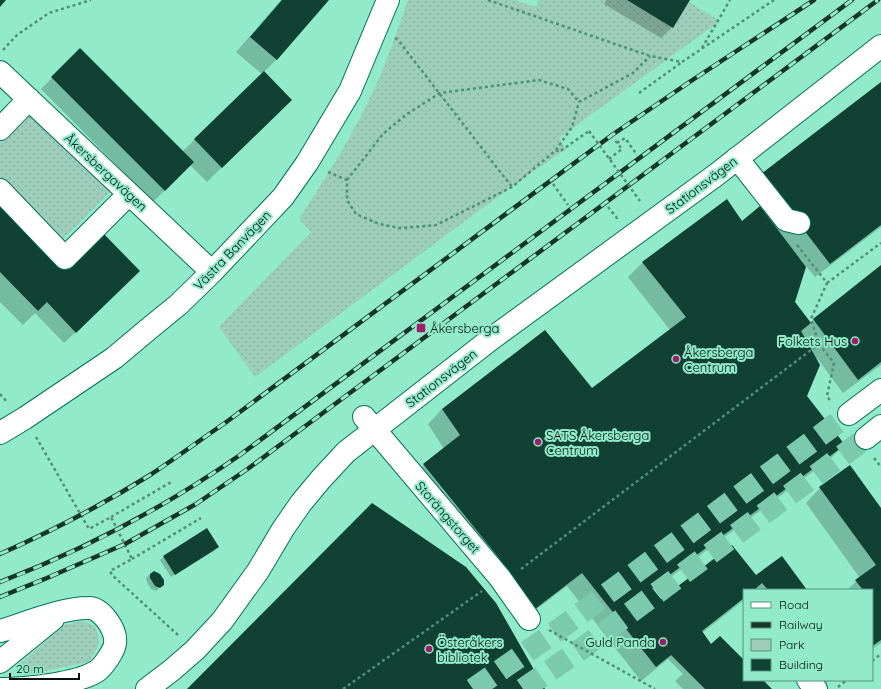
<svg xmlns="http://www.w3.org/2000/svg" width="881" height="689" viewBox="0 0 881 689" font-family="Quicksand,sans-serif">
	<style>
		.green { fill: url(#green-dots) }
		.shadow { fill: #0003 }
		.building { fill: #104132 }
		.lines { fill: none; stroke-linecap: round; stroke-linejoin: round }
		.major-tunnel { stroke: #7bcaad; stroke-width: 22; stroke-dasharray: 22 11; stroke-linecap: butt }
		.minor-casing { stroke: #027258; stroke-width: 24 }
		.major-casing { stroke: #027258; stroke-width: 24 }
		.path { stroke: #538e78; stroke-width: 2.5; stroke-dasharray: 3 3; stroke-linecap: butt }
		.minor { stroke: #fff; stroke-width: 22 }
		.major { stroke: #fff; stroke-width: 22 }
		.rail-casing { stroke: #163429; stroke-width: 4.5 }
		.rail { stroke: #91eaca; stroke-width: 3; stroke-dasharray: 9; stroke-linecap: butt }
		.path-bridge { stroke: #538e78; stroke-width: 2.5; stroke-dasharray: 3 3; stroke-linecap: butt }
		.poi-dot { fill: #9f1b6c; stroke: #91eaca; stroke-width: 1.5 }
		.labels { text-anchor: middle; stroke-width: 4; stroke-linejoin: round; paint-order: stroke }
		.street-label { font-size: 13px; fill: #00130b; stroke: #91eaca }
		.poi-label { font-size: 13px; fill: #00130b; stroke: #91eaca; text-anchor: start }
	</style>
	<defs>
		<pattern id="green-dots" width="8" height="8" patternUnits="userSpaceOnUse"><rect width="8" height="8" fill="#9ccebb"/><path d="M2 2h.1M6 6h.1" fill="none" stroke="#85b09f" stroke-width="1.8" stroke-linecap="round"/></pattern>
	</defs>
	<rect width="100%" height="100%" fill="#91eaca"/>
	<path class="green" d="M408 0H514L536 7 539 0H627L673 27 689 2 720 21 559 138 566 149 511 187 255 377 219 327 311 232 299 219C324 180 349 142 369 100 385 68 396 34 408 0Z
		M30 112 110 192 63 239 0 177V142Z
		M82 621 95 626C102 644 98 647 88 662L25 675 21 663 64 625Z"/>
	<path class="shadow" d="M281 0H327L276 60 264 72 276 114 207 182 190 165 153 202 41 89 80 50 182 152 262 74 236 52Z
		M606 0H688L672 27 661 38 604 4Z
		M881 83V227L815 277 806 266 794 302 810 323 881 267V365L843 393 817 358 816 359 806 397 844 445 830 459 653 590 661 601 756 576 806 590H744V600L702 633 710 644 744 662V680H762L771 689H683L675 681 683 674 668 659 641 681 567 586 520 622 485 572 410 480 424 465 444 449 428 424 442 409 592 389 670 330 628 277 643 262 742 222 761 206 747 189 762 174Z
		M0 202 64 268 127 283 64 343 35 313 23 325 0 302Z
		M820 488 881 509V643L872 649V590H847L860 578 806 503Z
		M218 547 214 551 171 577 160 560 164 557Z
		M150 574 163 584 156 591 151 589 147 582 146 578Z
		M811 680H830L818 689Z"/>
	<path class="building" d="M0 0H6L0 7Z
		M282 0H329L277 60 250 37Z
		M627 0H690L673 28Z
		M80 48 194 162 165 191 51 77Z
		M264 71 292 100 222 168 194 139Z
		M881 82V225L830 264 761 174Z
		M727 199 742 221 760 206 806 267 795 302 811 323 801 331 820 365 807 396 845 445 652 588 661 599 732 545 756 575 782 556 807 590H768L762 583 754 590H744V598L702 631 711 644 720 636 744 660V680H763L772 689H705L671 655 656 667 582 573 535 609 499 558 423 464 460 435 442 409 545 330 592 388 686 317 642 262Z
		M0 201 64 266 101 231 140 271 76 333 47 302 38 311 0 272Z
		M881 265V362L858 380 813 319Z
		M850 465 881 508V640L872 646V590H863L855 580 876 565 819 487Z
		M372 503 466 567 496 603 545 689H187Z
		M207 528 219 547 175 575 163 556Z
		M154 571 160 574 164 580V585L160 588 155 586 150 578V574Z"/>
	<g class="lines">
		<path class="major-tunnel" d="M473 689 561 628 849 414
			M523 689 580 650 866 438"/>
		<g class="minor-casing">
			<path id="minor" d="M0 72 212 272
				M0 129 29 99
				M737 158 786 220 799 223
				M0 190 65 258 129 194
				M364 417 500 578 529 619
				M0 433 25 418 114 358 151 327 178 305 212 272 283 197 307 163 350 91 388 0
				M0 631C26 623 61 608 88 608 101 607 117 630 115 643 115 650 103 667 97 671 77 684 25 689 0 689
				M0 662 53 619
				M808 680 816 689
				M147 689 172 670 195 650 222 621 258 571 283 529 301 503 321 479 346 452 491 339 716 175 881 46"/>
		</g>
		<g class="major-casing">
			<path id="major" d="M849 414 881 390
				M866 438 881 426"/>
		</g>
		<path class="path" d="M488 0 650 56 682 62 774 0
			M395 38 398 40 512 187
			M702 48 730 0
			M3 50 17 35 49 13 91 0
			M639 93 682 62
			M617 143 625 138 637 155
			M556 150 559 152 589 131
			M609 159 622 149 614 139
			M328 172 347 180V200L356 214 379 224 400 228 436 225 512 187 556 150 572 127 579 102 633 73 650 56
			M347 180 383 134 407 114 440 93 539 80 568 89 579 102
			M553 184 568 205
			M608 207 617 218 619 217
			M797 245 827 283 811 319 819 344 834 363 827 396 831 402
			M827 283 881 243
			M0 394 8 403
			M36 437 89 529 111 517 132 559 110 571 112 575 178 635
			M874 458 881 467
			M111 517 173 481
			M132 559 201 518
			M521 569 819 344
			M549 630 655 689
			M872 661 881 654
			M838 687 847 680
			M343 689 482 591"/>
		<use href="#minor" class="minor"/>
		<use href="#major" class="major"/>
		<g class="rail-casing">
			<path id="rail" d="M0 554C52 531 102 505 150 475 176 458 200 440 225 423L612 135 691 81 814 0
				M0 582C86 549 165 507 240 455L852 0
				M0 597 47 578 125 544 196 504 249 468 878 0"/>
		</g>
		<use href="#rail" class="rail"/>
		<path class="path-bridge" d="M589 131 640 201"/>
	</g>
	<g class="poi-dot">
		<rect x="416" y="323" width="10" height="10" rx="2"/>
		<circle cx="855" cy="341" r="4"/>
		<circle cx="676" cy="359" r="4"/>
		<circle cx="538" cy="442" r="4"/>
		<circle cx="663" cy="642" r="4"/>
		<circle cx="429" cy="649" r="4"/>
	</g>
	<g class="labels">
		<g class="street-label">
			<text transform="translate(106 172) rotate(43)" y="5">Åkersbergavägen</text>
			<text transform="translate(701 185) rotate(-37)" y="5">Stationsvägen</text>
			<text transform="translate(232 250) rotate(-46)" y="5">Västra Banvägen</text>
			<text transform="translate(441 378) rotate(-38)" y="5">Stationsvägen</text>
			<text transform="translate(448 517) rotate(49)" y="5">Storängstorget</text>
		</g>
		<g class="poi-label">
			<text x="430" y="333">Åkersberga</text>
			<text x="847" y="346" text-anchor="end">Folkets Hus</text>
			<text x="684" y="357">Åkersberga<tspan x="684" dy="15">Centrum</tspan></text>
			<text x="546" y="440">SATS Åkersberga<tspan x="546" dy="15">Centrum</tspan></text>
			<text x="437" y="647">Österåkers<tspan x="437" dy="15">bibliotek</tspan></text>
			<text x="655" y="647" text-anchor="end">Guld Panda</text>
		</g>
	</g>
	<rect x="743" y="589" width="130" height="92" fill="#91eaca" stroke="#57947e"/>
	<rect x="751" y="602" width="20" height="6" fill="#ffffff" stroke="#57947e"/>
	<text x="779" y="609" font-size="12" fill="#00130b">Road</text>
	<rect x="751" y="622" width="20" height="6" fill="#163429" stroke="#57947e"/>
	<text x="779" y="629" font-size="12" fill="#00130b">Railway</text>
	<rect x="751" y="639" width="20" height="12" fill="#9ccebb" stroke="#57947e"/>
	<text x="779" y="649" font-size="12" fill="#00130b">Park</text>
	<rect x="751" y="659" width="20" height="12" fill="#104132" stroke="#57947e"/>
	<text x="779" y="669" font-size="12" fill="#00130b">Building</text>
	<path d="M10 673v6h69v-6" fill="none" stroke="#00130b" stroke-width="2"/>
	<text x="16" y="673" font-size="12" fill="#00130b" stroke="#91eaca" stroke-width="3" paint-order="stroke">20 m</text>
</svg>
